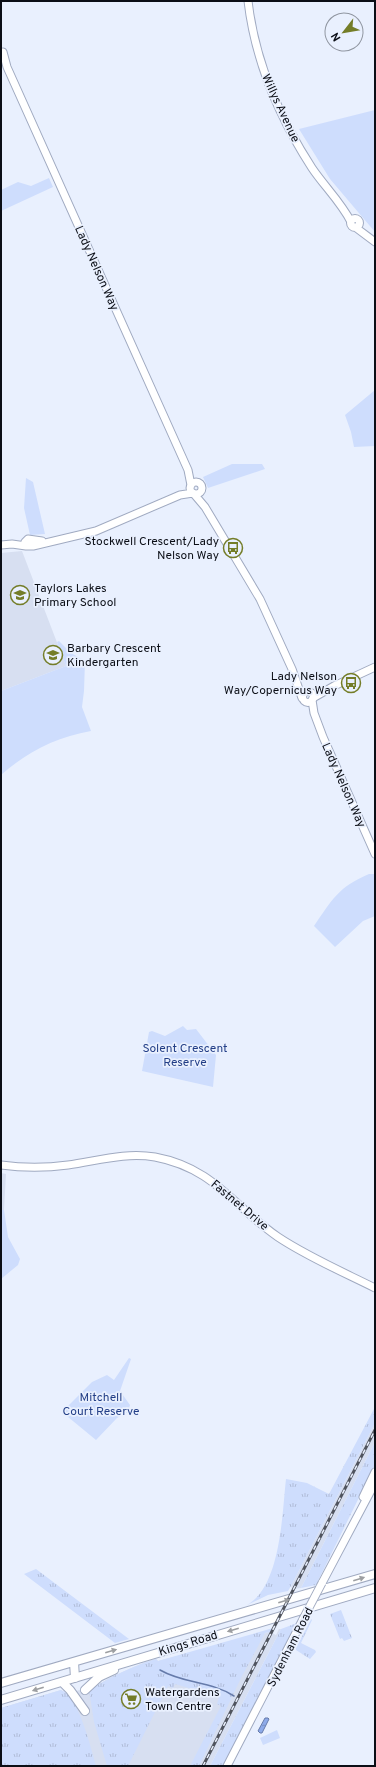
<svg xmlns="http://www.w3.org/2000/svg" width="376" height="1767" viewBox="0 0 376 1767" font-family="Overpass,sans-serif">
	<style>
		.built { fill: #d7dff1 }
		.grass { fill: url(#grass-tufts) }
		.park { fill: #ceddfd }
		.water { fill: url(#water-ripples); stroke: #667baa }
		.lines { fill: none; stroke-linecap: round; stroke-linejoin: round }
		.stream { stroke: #667baa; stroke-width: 1.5 }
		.tertiary-casing { stroke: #a0aac1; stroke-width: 9 }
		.primary-casing { stroke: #a0aac1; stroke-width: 10 }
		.tertiary { stroke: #fff; stroke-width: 7 }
		.primary { stroke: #fff; stroke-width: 8 }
		.rail-casing { stroke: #50545e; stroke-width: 3 }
		.rail { stroke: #e9f0fe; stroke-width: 1.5; stroke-dasharray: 4.5; stroke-linecap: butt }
		.tertiary-bridge-casing { stroke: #a0aac1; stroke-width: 9; stroke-linecap: butt }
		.tertiary-bridge { stroke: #fff; stroke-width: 7 }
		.oneway { fill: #9d9fa2 }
		.labels { text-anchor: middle; stroke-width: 3.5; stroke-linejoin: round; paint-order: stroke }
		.street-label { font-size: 12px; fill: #0b0e16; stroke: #e9f0fe }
		.poi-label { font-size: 12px; fill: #0b0e16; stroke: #e9f0fe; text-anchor: start }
		.park-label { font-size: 12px; fill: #223e87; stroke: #e9f0fe }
	</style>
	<defs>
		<pattern id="grass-tufts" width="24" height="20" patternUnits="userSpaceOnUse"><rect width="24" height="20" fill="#ceddfd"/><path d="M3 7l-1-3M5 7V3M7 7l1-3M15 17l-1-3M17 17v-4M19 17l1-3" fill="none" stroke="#b0bcd8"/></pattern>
		<pattern id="water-ripples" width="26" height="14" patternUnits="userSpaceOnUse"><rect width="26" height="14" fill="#8daae9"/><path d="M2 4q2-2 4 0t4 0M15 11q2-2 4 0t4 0" fill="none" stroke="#7891c7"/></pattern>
	</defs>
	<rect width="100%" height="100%" fill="#e9f0fe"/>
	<path class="built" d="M22 551 66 666 1 691V553Z
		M1 1173 6 1174 4 1210H1Z
		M375 1423V1442L301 1588 292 1589 291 1586Z
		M279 1629H281L210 1766H1V1708L61 1690 67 1694 92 1686 94 1687 109 1678 143 1663 156 1659 158 1661 270 1632 276 1635Z"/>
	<path class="grass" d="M375 1407V1423L291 1586 288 1591 268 1595 247 1605C281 1586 282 1514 286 1479L307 1483 329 1494Z
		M375 1442V1465L316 1585 301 1588Z
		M36 1569 129 1639 115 1643 24 1574Z
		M341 1610 352 1638 344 1641 342 1638 340 1639 330 1614Z
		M311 1619 312 1620 301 1643 315 1650 316 1652 310 1659 296 1650V1648Z
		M297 1623 223 1766H210L281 1629Z
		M273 1628 271 1632 265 1633 241 1678 199 1766H190L221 1706 217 1704 219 1697 175 1684 173 1688 168 1686 128 1766H107L94 1722 89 1690C111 1677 132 1666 156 1659L158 1661Z
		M61 1690C79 1696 91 1749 96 1766H1V1708Z"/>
	<path class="park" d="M375 110V232L330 179 299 129Z
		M49 178 53 187 1 211V190L18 182 31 186Z
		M375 390V446L354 447 351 432 345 415Z
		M232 464H262L265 469 208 488 203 477Z
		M26 478 33 482 45 534 30 535 24 508Z
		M59 641 71 653 85 661 84 691 82 707 91 731C56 737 27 752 1 775V691L66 666 57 642Z
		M369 874H375V916L363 921 335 947 314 926C332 900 338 887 369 874Z
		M183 1026 187 1030 196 1029 216 1055 213 1087 142 1071 149 1032 152 1031 165 1036Z
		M1 1210H4L8 1237 20 1259 18 1265 1 1279Z
		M129 1358 131 1359 120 1391 130 1405 128 1412 117 1418 96 1440 62 1412 92 1382 107 1375 114 1380Z
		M277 1730 280 1738 263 1745 260 1738Z"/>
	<path class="water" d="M265 1718H268L269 1719 262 1733H260L258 1731Z"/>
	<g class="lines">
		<path class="stream" d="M160 1670C184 1684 211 1681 234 1696"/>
		<g class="tertiary-casing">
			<path id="tertiary" d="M248 1C255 61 279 117 312 168 324 186 341 202 351 222
				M3 52 7 67 188 470 191 485
				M350.5 223a4.5 4.5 0 1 1 9 0a4.5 4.5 0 1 1-9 0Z
				M355 227 375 242
				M190 488a6 6 0 1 1 12 0a6 6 0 1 1-12 0Z
				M194 494 205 507 260 599 292 669 302 698
				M32 540 33 543 32 546H26L25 542 28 539 42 541
				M1 545 12 544 26 546
				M33 546 96 531 180 495 193 493
				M302.5 697a5.5 5.5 0 1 1 11 0a5.5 5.5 0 1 1-11 0Z
				M313 698 334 686 375 667
				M312 700 314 713 323 737 375 854
				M1 1165C23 1168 46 1168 68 1165 97 1161 125 1152 155 1157 214 1168 233 1206 278 1237 308 1257 343 1272 375 1288
				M363 1497 375 1472
				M322 1583 375 1483
				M227 1766 303 1619"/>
		</g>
		<g class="primary-casing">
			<path id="primary" d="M74 1662 75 1678
				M62 1682 70 1690 85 1711
				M1 1683 375 1574
				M85 1690 99 1677 114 1670
				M1 1700 375 1588"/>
		</g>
		<use href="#tertiary" class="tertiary"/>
		<use href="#primary" class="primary"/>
		<g class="rail-casing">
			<path id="rail" d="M203 1766 375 1430"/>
		</g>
		<use href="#rail" class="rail"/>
		<g class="tertiary-bridge-casing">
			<path id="tertiary-bridge" d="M303 1619 322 1583"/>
		</g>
		<use href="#tertiary-bridge" class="tertiary-bridge"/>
	</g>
	<defs><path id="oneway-solid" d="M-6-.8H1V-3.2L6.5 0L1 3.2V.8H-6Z"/></defs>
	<g class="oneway">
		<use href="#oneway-solid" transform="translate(359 1579) rotate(-17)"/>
		<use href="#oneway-solid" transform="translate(284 1601) rotate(-17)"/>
		<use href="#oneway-solid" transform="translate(233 1630) rotate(164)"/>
		<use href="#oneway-solid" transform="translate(111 1651) rotate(-16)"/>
		<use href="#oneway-solid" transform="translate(38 1689) rotate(163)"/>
	</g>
	<defs>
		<g id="bus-ring" transform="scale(1)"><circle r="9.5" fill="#e9f0fe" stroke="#747d28" stroke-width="1.5"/><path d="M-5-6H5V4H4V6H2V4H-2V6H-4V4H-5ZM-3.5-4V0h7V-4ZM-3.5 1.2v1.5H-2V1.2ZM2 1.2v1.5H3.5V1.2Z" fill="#747d28"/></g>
		<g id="school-ring" transform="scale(1)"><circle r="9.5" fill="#e9f0fe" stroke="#747d28" stroke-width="1.5"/><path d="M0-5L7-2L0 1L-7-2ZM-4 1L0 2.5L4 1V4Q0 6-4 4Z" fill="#747d28"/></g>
		<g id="supermarket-ring" transform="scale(1)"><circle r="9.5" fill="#e9f0fe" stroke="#747d28" stroke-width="1.5"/><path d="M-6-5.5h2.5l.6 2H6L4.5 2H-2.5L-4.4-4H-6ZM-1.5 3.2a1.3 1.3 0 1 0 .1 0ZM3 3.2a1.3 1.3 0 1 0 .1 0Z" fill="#747d28"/></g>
	</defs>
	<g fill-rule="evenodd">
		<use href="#bus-ring" x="233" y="548"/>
		<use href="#school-ring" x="20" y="595"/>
		<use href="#school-ring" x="53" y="655"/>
		<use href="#bus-ring" x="351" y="683"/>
		<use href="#supermarket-ring" x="131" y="1699"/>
	</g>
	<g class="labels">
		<g class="street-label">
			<text transform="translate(281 108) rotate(65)" y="4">Willys Avenue</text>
			<text transform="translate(97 268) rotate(66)" y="4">Lady Nelson Way</text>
			<text transform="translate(344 785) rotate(66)" y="4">Lady Nelson Way</text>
			<text transform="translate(240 1205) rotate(40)" y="4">Fastnet Drive</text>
			<text transform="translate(188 1643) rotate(-17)" y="4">Kings Road</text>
			<text transform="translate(290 1647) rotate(-63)" y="4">Sydenham Road</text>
		</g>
		<g class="poi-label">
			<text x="219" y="545" text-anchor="end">Stockwell Crescent/Lady<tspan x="219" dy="14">Nelson Way</tspan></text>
			<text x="34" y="592">Taylors Lakes<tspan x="34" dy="14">Primary School</tspan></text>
			<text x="67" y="652">Barbary Crescent<tspan x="67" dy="14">Kindergarten</tspan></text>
			<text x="337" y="680" text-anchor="end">Lady Nelson<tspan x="337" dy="14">Way/Copernicus Way</tspan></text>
			<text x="145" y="1696">Watergardens<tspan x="145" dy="14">Town Centre</tspan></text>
		</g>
		<g class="park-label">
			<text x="185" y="1052">Solent Crescent<tspan x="185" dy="14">Reserve</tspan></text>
			<text x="101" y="1401">Mitchell<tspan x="101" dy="14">Court Reserve</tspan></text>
		</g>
	</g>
	<rect width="376" height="1767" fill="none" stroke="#0b0e16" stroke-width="4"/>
	<g transform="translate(344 32) rotate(239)"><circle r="19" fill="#e9f0fe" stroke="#9096a1"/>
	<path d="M0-3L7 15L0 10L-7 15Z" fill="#747d28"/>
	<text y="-6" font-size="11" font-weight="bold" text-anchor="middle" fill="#0b0e16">N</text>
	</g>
</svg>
